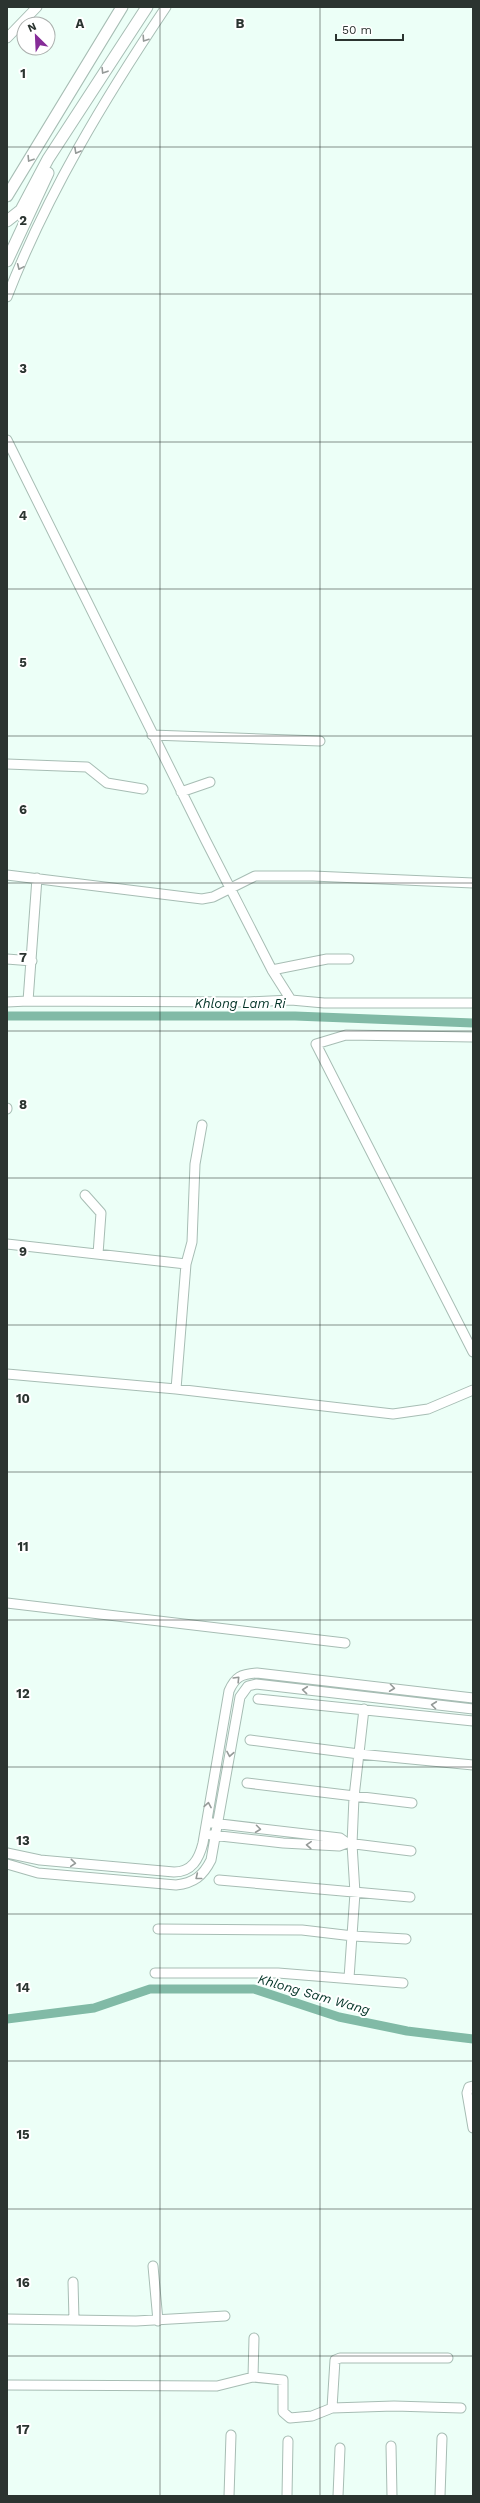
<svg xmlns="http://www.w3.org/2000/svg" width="480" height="2503" viewBox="0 0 480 2503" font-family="'Work Sans',sans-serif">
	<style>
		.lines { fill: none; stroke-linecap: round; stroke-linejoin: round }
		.canal { stroke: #81baa6; stroke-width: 9 }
		.minor-casing { stroke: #a7bdb4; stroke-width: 11 }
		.major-casing { stroke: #a7bdb4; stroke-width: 13 }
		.minor { stroke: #fff; stroke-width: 9 }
		.major { stroke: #fff; stroke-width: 11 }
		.oneway { stroke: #959a98 }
		.grid { fill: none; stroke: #2b3430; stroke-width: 1; stroke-opacity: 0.55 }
		.labels { text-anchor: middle; stroke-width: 4; stroke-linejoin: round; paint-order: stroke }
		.water-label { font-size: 13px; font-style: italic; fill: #003225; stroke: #fff }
		.grid-label { font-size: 13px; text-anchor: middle; font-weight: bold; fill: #2b3430; stroke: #fff; stroke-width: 4; stroke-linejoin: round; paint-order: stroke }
	</style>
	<rect width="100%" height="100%" fill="#ecfff7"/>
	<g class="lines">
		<path class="canal" d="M7 1016H295L473 1023
			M7 2019 94 2008 150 1989H254L339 2017 407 2031 473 2039"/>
		<g class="minor-casing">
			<path id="minor" d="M7 38 37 7
				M7 297C47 194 105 98 166 7
				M7 440 206 841 272 970 291 1000
				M152 735 320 741
				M7 764 87 767 107 783 143 789
				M181 792 210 782
				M7 875 202 899 213 897 255 876H313L473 883
				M7 959 32 961
				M272 970 327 959H349
				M28 1001 248 1002 291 1000 324 1003H473
				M7 1002 28 1001 37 878
				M473 1037 346 1035 316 1044 473 1352
				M7 1108V1109
				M85 1195 101 1213 98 1254
				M7 1244 186 1264 176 1389
				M186 1264 192 1242 195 1164 202 1125
				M7 1374 176 1389 393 1414 428 1409 473 1390
				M7 1603 345 1643
				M258 1699 473 1721
				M250 1740 359 1754 473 1765
				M247 1783 412 1803
				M212 1823 340 1838 347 1843 411 1851
				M211 1835 283 1843 339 1846 347 1843
				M7 1853 40 1860 174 1872C192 1872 199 1859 203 1843L229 1691C235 1677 241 1674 257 1673L473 1698
				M7 1864 38 1873 176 1885C194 1883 203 1876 211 1860L240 1697 248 1686 256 1684 473 1709
				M219 1880 410 1897
				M158 1929 302 1930 353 1936 406 1939
				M155 1973H278L403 1983
				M349 1978 355 1893 352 1844 354 1797 364 1709
				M473 2086 469 2087 467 2093 473 2128
				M153 2266 158 2321
				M73 2282 74 2319
				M7 2319 136 2321 225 2316
				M253 2377 254 2338
				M7 2385 217 2386 253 2377 283 2380V2412L290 2418 312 2416 332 2408 394 2406 461 2408
				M332 2408 335 2360 340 2358H448
				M391 2446 392 2496
				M229 2496 231 2435
				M287 2496 288 2441
				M338 2496 340 2448
				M440 2496 442 2438"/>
		</g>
		<g class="major-casing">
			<path id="major" d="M7 196 122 7
				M7 221 21 210 48 159 147 7
				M7 261 48 173"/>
		</g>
		<use href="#minor" class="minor"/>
		<use href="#major" class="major"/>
	</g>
	<defs><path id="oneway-chevron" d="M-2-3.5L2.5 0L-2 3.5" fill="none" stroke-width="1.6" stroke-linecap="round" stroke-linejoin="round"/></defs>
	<g class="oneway">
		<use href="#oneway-chevron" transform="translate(145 39) rotate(124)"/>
		<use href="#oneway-chevron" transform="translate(104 71) rotate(122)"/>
		<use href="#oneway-chevron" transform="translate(77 151) rotate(119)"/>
		<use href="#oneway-chevron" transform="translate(30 159) rotate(122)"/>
		<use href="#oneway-chevron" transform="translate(20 267) rotate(114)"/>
		<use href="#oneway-chevron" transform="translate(237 1679) rotate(-46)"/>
		<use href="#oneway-chevron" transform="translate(392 1688) rotate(7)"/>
		<use href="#oneway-chevron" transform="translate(305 1690) rotate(-174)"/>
		<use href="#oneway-chevron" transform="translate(434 1705) rotate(-173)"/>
		<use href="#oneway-chevron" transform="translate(230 1754) rotate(100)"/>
		<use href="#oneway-chevron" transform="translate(208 1805) rotate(-80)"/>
		<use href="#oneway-chevron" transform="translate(258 1829) rotate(7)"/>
		<use href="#oneway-chevron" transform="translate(309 1845) rotate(-177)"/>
		<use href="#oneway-chevron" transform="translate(73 1863) rotate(5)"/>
		<use href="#oneway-chevron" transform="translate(198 1877) rotate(141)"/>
	</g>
	<path class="grid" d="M160 7V2496M320 7V2496M7 147H473M7 294H473M7 442H473M7 589H473M7 736H473M7 883H473M7 1031H473M7 1178H473M7 1325H473M7 1472H473M7 1620H473M7 1767H473M7 1914H473M7 2061H473M7 2209H473M7 2356H473"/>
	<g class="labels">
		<g class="water-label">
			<text x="240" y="1008">Khlong Lam Ri</text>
			<text transform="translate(314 1994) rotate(16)" y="5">Khlong Sam Wang</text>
		</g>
	</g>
	<g class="grid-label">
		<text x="80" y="28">A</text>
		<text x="240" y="28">B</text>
		<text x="23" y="78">1</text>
		<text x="23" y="225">2</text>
		<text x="23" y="373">3</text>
		<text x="23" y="520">4</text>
		<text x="23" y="667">5</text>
		<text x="23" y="814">6</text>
		<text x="23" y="962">7</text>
		<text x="23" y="1109">8</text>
		<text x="23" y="1256">9</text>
		<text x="23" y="1403">10</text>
		<text x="23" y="1551">11</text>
		<text x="23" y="1698">12</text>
		<text x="23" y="1845">13</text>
		<text x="23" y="1992">14</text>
		<text x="23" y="2139">15</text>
		<text x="23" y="2287">16</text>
		<text x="23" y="2434">17</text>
	</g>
	<rect width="480" height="2503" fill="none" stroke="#2b3430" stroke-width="16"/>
	<g transform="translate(36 36) rotate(336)"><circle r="19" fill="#ffffff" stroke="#aaaeac"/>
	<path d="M0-3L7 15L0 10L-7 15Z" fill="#862c98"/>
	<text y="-6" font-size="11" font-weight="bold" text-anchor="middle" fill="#2b3430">N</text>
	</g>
	<path d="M336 34v6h67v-6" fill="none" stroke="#2b3430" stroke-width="2"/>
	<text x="342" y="34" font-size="12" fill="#2b3430" stroke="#ffffff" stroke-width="3" paint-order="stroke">50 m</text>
</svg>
